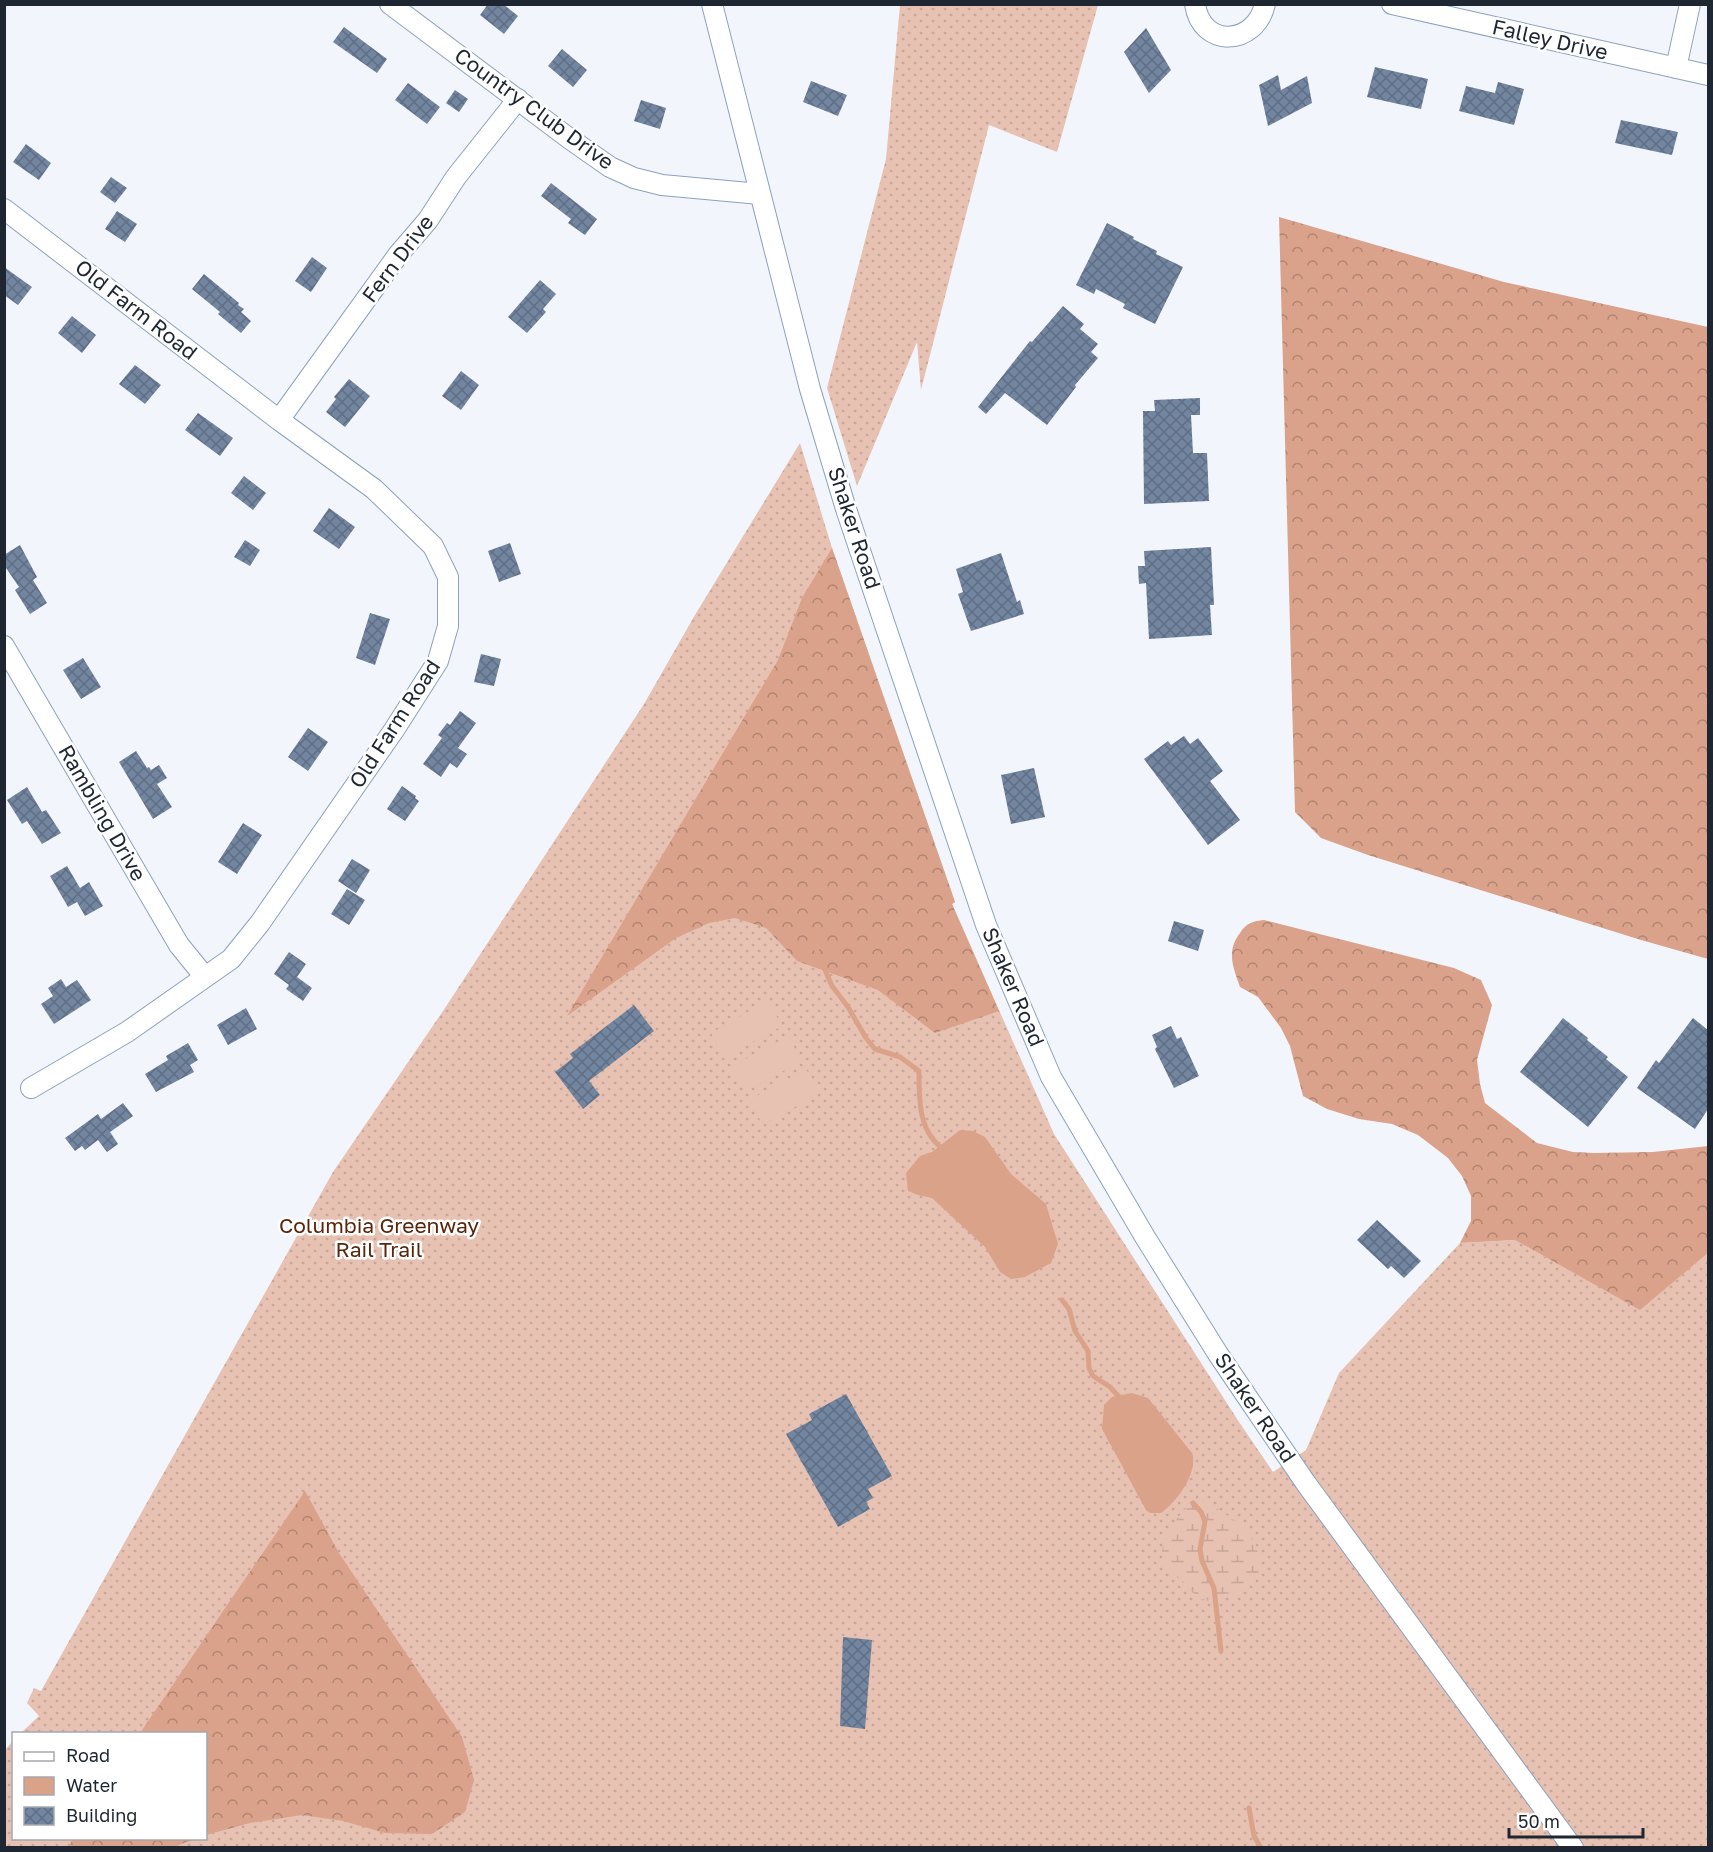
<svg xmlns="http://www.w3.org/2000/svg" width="1713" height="1852" viewBox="0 0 1713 1852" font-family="'Golos Text',sans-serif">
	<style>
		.grass { fill: url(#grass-dots) }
		.forest { fill: url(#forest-crowns) }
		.wetland { fill: url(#wetland-marsh) }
		.garden { fill: #e7c1b1 }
		.water { fill: #dba28a }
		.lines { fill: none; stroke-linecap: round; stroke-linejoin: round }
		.stream { stroke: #dba28a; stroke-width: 5 }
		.building { fill: url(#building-cross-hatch) }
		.minor-casing { stroke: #8da1bc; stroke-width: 22 }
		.minor { stroke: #fff; stroke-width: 20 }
		.labels { text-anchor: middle; stroke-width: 5; stroke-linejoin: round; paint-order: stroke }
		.street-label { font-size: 21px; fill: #1e2631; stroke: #fff }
		.park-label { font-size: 21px; fill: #59250b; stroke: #fff }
	</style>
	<defs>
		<pattern id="grass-dots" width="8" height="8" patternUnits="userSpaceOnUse" patternTransform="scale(1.5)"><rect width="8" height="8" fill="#e7c1b1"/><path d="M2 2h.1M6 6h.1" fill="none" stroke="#c6a699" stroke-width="1.8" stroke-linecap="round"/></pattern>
		<pattern id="forest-crowns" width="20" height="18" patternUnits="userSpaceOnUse" patternTransform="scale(1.5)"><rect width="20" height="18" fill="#daa28a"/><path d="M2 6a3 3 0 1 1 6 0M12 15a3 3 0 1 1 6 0" fill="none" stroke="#b08471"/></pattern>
		<pattern id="wetland-marsh" width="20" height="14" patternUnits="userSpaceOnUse" patternTransform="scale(1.5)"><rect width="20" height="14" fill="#e7c1b1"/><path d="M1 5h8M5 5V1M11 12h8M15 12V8" fill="none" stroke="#c6a699"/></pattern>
		<pattern id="building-cross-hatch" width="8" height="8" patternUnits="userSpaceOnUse" patternTransform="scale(1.5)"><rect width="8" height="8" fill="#7386a0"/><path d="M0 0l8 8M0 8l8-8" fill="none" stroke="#5e6d83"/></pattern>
	</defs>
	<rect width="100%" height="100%" fill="#f2f6fc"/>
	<path class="grass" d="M900 5H1098L1057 152 989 125 921 390 917 342 857 486 827 388 886 159Z
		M800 443 832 548 955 902 952 904 1054 1134 1239 1422 1273 1472 1306 1450 1339 1373 1460 1243 1515 1240 1640 1309 1708 1253V1847L5 1848V1750L13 1741 14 1838H206V1734L21 1733 39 1716 27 1703 34 1688 41 1691 333 1172 443 1011 644 704 695 615Z"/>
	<path class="forest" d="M1279 217 1504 282 1708 327V959L1641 940 1368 855 1321 838 1295 812Z
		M832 548 955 902 952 904 999 1011 935 1033 878 990 797 961 766 928 735 918 709 923 676 938 567 1016 778 660 802 598Z
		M1264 920 1454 968 1481 980 1492 1005 1477 1060 1480 1084 1485 1103 1537 1143 1573 1152 1594 1153 1653 1152 1708 1146V1253L1640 1310 1515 1240 1460 1243 1471 1221V1196L1462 1176 1448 1158 1418 1135 1392 1124 1359 1119 1327 1109 1303 1096 1290 1046 1281 1028 1258 997 1240 987C1233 967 1226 951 1240 933 1246 923 1253 921 1264 920Z
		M305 1491 339 1553 462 1737 474 1780 465 1812 432 1834 385 1833 343 1821 302 1815 250 1823 206 1835V1734L140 1733Z
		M73 1839V1838L195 1839 174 1847H68Z"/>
	<path class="wetland" d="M1194 1500C1199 1501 1204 1501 1208 1503 1217 1508 1247 1528 1251 1537 1254 1544 1260 1556 1261 1563 1263 1583 1221 1605 1205 1600 1196 1597 1189 1589 1183 1583 1177 1577 1168 1570 1164 1563 1155 1544 1180 1512 1194 1500Z"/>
	<path class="garden" d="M768 1001 782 1026 725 1057 711 1033Z
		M788 1036 802 1061 745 1092 731 1067Z
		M806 1069 820 1093 763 1125 749 1100Z"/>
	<path class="water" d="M960 1130 973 1131 985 1137 1011 1174 1046 1204 1058 1244 1051 1263 1025 1277 1011 1279 1000 1272 985 1247 932 1198 918 1195 908 1191 906 1173 920 1156 932 1152Z
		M1132 1393 1148 1398 1192 1453C1199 1472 1176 1503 1161 1513H1150L1146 1510 1102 1429 1104 1405 1112 1397Z"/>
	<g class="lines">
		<path class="stream" d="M807 928 832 986 848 1007 866 1038 875 1049 900 1057 919 1071C919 1099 918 1133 945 1150
			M1062 1300 1069 1309 1075 1331 1088 1351 1089 1368 1093 1376 1110 1387 1121 1399
			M1193 1503 1201 1512 1205 1521 1200 1549 1202 1561 1214 1588 1221 1651
			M1249 1808 1254 1836 1261 1848"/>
	</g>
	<path class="building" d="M488 4H503L518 16 504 34 480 15Z
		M344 27 387 59 377 73 333 42Z
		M1146 28 1171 70 1149 93 1124 52Z
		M562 49 587 70 573 87 548 66Z
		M1375 67 1428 79 1421 109 1367 97Z
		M1278 75 1281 90 1307 76 1312 103 1268 126 1259 85Z
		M811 81 847 95 838 116 803 102Z
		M1498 82 1524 89 1514 125 1459 111 1466 86 1495 93Z
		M408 83 440 107 427 124 395 100Z
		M455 90 468 99 459 112 446 103Z
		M641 100 666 108 660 129 634 121Z
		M1621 120 1678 132 1672 155 1615 143Z
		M26 144 51 163 39 180 13 162Z
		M111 177 127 188 115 203 100 192Z
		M551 183 597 219 585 235 568 223 571 219 541 196Z
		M117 211 137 224 125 242 105 229Z
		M1107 223 1134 237 1133 239 1157 251 1156 254 1183 267 1155 324 1123 308 1125 304 1096 289 1094 294 1076 285Z
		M312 257 327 268 311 292 295 281Z
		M4 267 32 287 18 305 4 295Z
		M204 274 239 303 238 305 244 309 241 312 251 321 241 333 218 314 220 312 192 289Z
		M540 280 556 294 543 309 546 312 527 333 508 317Z
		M1063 306 1084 324 1080 329 1098 344 1091 352 1098 358 1075 385 1076 387 1047 425 1005 393 986 414 978 407 1030 341 1032 342Z
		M72 316 96 335 82 353 58 333Z
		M135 365 161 385 145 404 119 384Z
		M461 371 479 385 461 410 442 396Z
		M349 379 370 396 345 427 326 412 336 399 334 397Z
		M1200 398V415H1191L1193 453H1207L1209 501 1144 504 1143 411H1155L1154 400Z
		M198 413 233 438 220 456 185 430Z
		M244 476 266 493 253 510 231 493Z
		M329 508 355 527 339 549 313 531Z
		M245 540 260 550 250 566 234 557Z
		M510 543 521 574 499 582 488 551Z
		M20 545 37 577 33 580 47 603 30 614 15 590 19 587 4 565V555Z
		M1211 547 1214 605H1210L1212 635 1149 639 1146 583 1139 584 1138 566H1145L1144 551Z
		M1001 553 1017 602 1020 600 1024 614 971 631 958 594 963 592 956 569Z
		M370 613 390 619 375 665 356 658Z
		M481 654 501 659 494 686 474 682Z
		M83 658 101 687 81 699 63 670Z
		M460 711 476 723 458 748 467 754 457 768 450 763 441 777 423 764 442 738 438 735 447 723 450 725Z
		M308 728 328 742 308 771 288 757Z
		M1184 736 1190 744 1198 738 1223 771 1210 781 1240 820 1208 845 1144 759 1168 741 1171 745Z
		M136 751 147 768 149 767 151 770 159 765 167 778 157 784 172 807 153 819 119 762Z
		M1034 768 1045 817 1011 824 1001 775Z
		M402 786 416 796 415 798 419 801 405 821 387 809Z
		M27 787 42 812 46 810 61 833 42 844 27 821 22 824 7 800Z
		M243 823 262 835 237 874 218 862Z
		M352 859 370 870 356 893 338 881Z
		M67 866 80 888 89 882 103 906 85 916 77 902 68 907 50 876Z
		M347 889 365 900 349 925 331 914Z
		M1174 921 1204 930 1198 951 1168 941Z
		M289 952 306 964 297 977 312 988 303 1001 286 989 289 985 274 974Z
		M61 979 66 987 77 980 91 1000 54 1024 41 1004 53 996 48 988Z
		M634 1005 654 1031 589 1081 600 1095 583 1109 555 1072 573 1058 570 1054Z
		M246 1008 257 1029 228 1045 217 1025Z
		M1563 1018 1588 1038 1587 1040 1608 1057 1606 1059 1628 1077 1588 1127 1520 1072Z
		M1693 1018 1708 1030V1109L1695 1129 1637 1088 1656 1060 1659 1063Z
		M1171 1026 1177 1039 1181 1037 1199 1076 1174 1088 1155 1049 1157 1047 1152 1035Z
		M188 1043 198 1060 190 1065 194 1072 156 1092 145 1074 168 1060 166 1056Z
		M123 1103 133 1116 110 1132 118 1144 107 1152 98 1140 85 1150 82 1146 75 1151 65 1138 98 1114 101 1119Z
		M1377 1220 1421 1261 1404 1278 1391 1266 1388 1269 1357 1240Z
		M846 1394 892 1476 868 1489 873 1498 866 1502 870 1509 838 1527 786 1434 812 1420 809 1414Z
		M843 1637 872 1640 865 1729 840 1726Z"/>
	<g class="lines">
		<g class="minor-casing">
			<path id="minor" d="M390 4 570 139 610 167 634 178 662 185 760 194
				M712 4 810 389 846 509 986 925 1051 1077 1145 1237 1218 1354 1305 1482 1573 1848
				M1195 4C1201 48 1255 47 1265 4
				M1392 4 1708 75
				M1676 68 1690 4
				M4 209 279 420 374 489 433 546 448 577V626L438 661 394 730 260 923 231 959 127 1032 31 1088
				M279 420 398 255 428 220 456 177 518 99
				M4 646 179 945 205 977"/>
		</g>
		<use href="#minor" class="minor"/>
	</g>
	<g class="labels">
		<g class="street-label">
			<text transform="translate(1550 40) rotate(13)" y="7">Falley Drive</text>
			<text transform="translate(534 109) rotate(36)" y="7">Country Club Drive</text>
			<text transform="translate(398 259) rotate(-53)" y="7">Fern Drive</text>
			<text transform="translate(136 310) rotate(38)" y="7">Old Farm Road</text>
			<text transform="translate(854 528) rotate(72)" y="7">Shaker Road</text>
			<text transform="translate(395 724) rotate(-57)" y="7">Old Farm Road</text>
			<text transform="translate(102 813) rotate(60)" y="7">Rambling Drive</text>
			<text transform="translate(1013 987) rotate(67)" y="7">Shaker Road</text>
			<text transform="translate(1255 1408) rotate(56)" y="7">Shaker Road</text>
		</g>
		<g class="park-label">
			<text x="379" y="1233">Columbia Greenway<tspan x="379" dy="24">Rail Trail</tspan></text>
		</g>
	</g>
	<rect width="1713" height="1852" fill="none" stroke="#1e2631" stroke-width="12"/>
	<rect x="12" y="1732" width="195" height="108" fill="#ffffff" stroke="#a5a8ad" stroke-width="1.5"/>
	<rect x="24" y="1752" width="30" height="9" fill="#ffffff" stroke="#a5a8ad" stroke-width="1.5"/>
	<text x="66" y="1762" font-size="18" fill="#1e2631">Road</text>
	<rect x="24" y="1777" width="30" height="18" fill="#dba28a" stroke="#a5a8ad" stroke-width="1.5"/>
	<text x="66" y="1792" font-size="18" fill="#1e2631">Water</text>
	<rect x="24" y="1807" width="30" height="18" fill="url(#building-cross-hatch)" stroke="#a5a8ad" stroke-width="1.5"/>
	<text x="66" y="1822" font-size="18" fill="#1e2631">Building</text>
	<path d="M1509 1828v9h134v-9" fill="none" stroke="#1e2631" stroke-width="3"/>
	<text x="1518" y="1828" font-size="18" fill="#1e2631" stroke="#ffffff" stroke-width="4.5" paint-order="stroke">50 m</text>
</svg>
